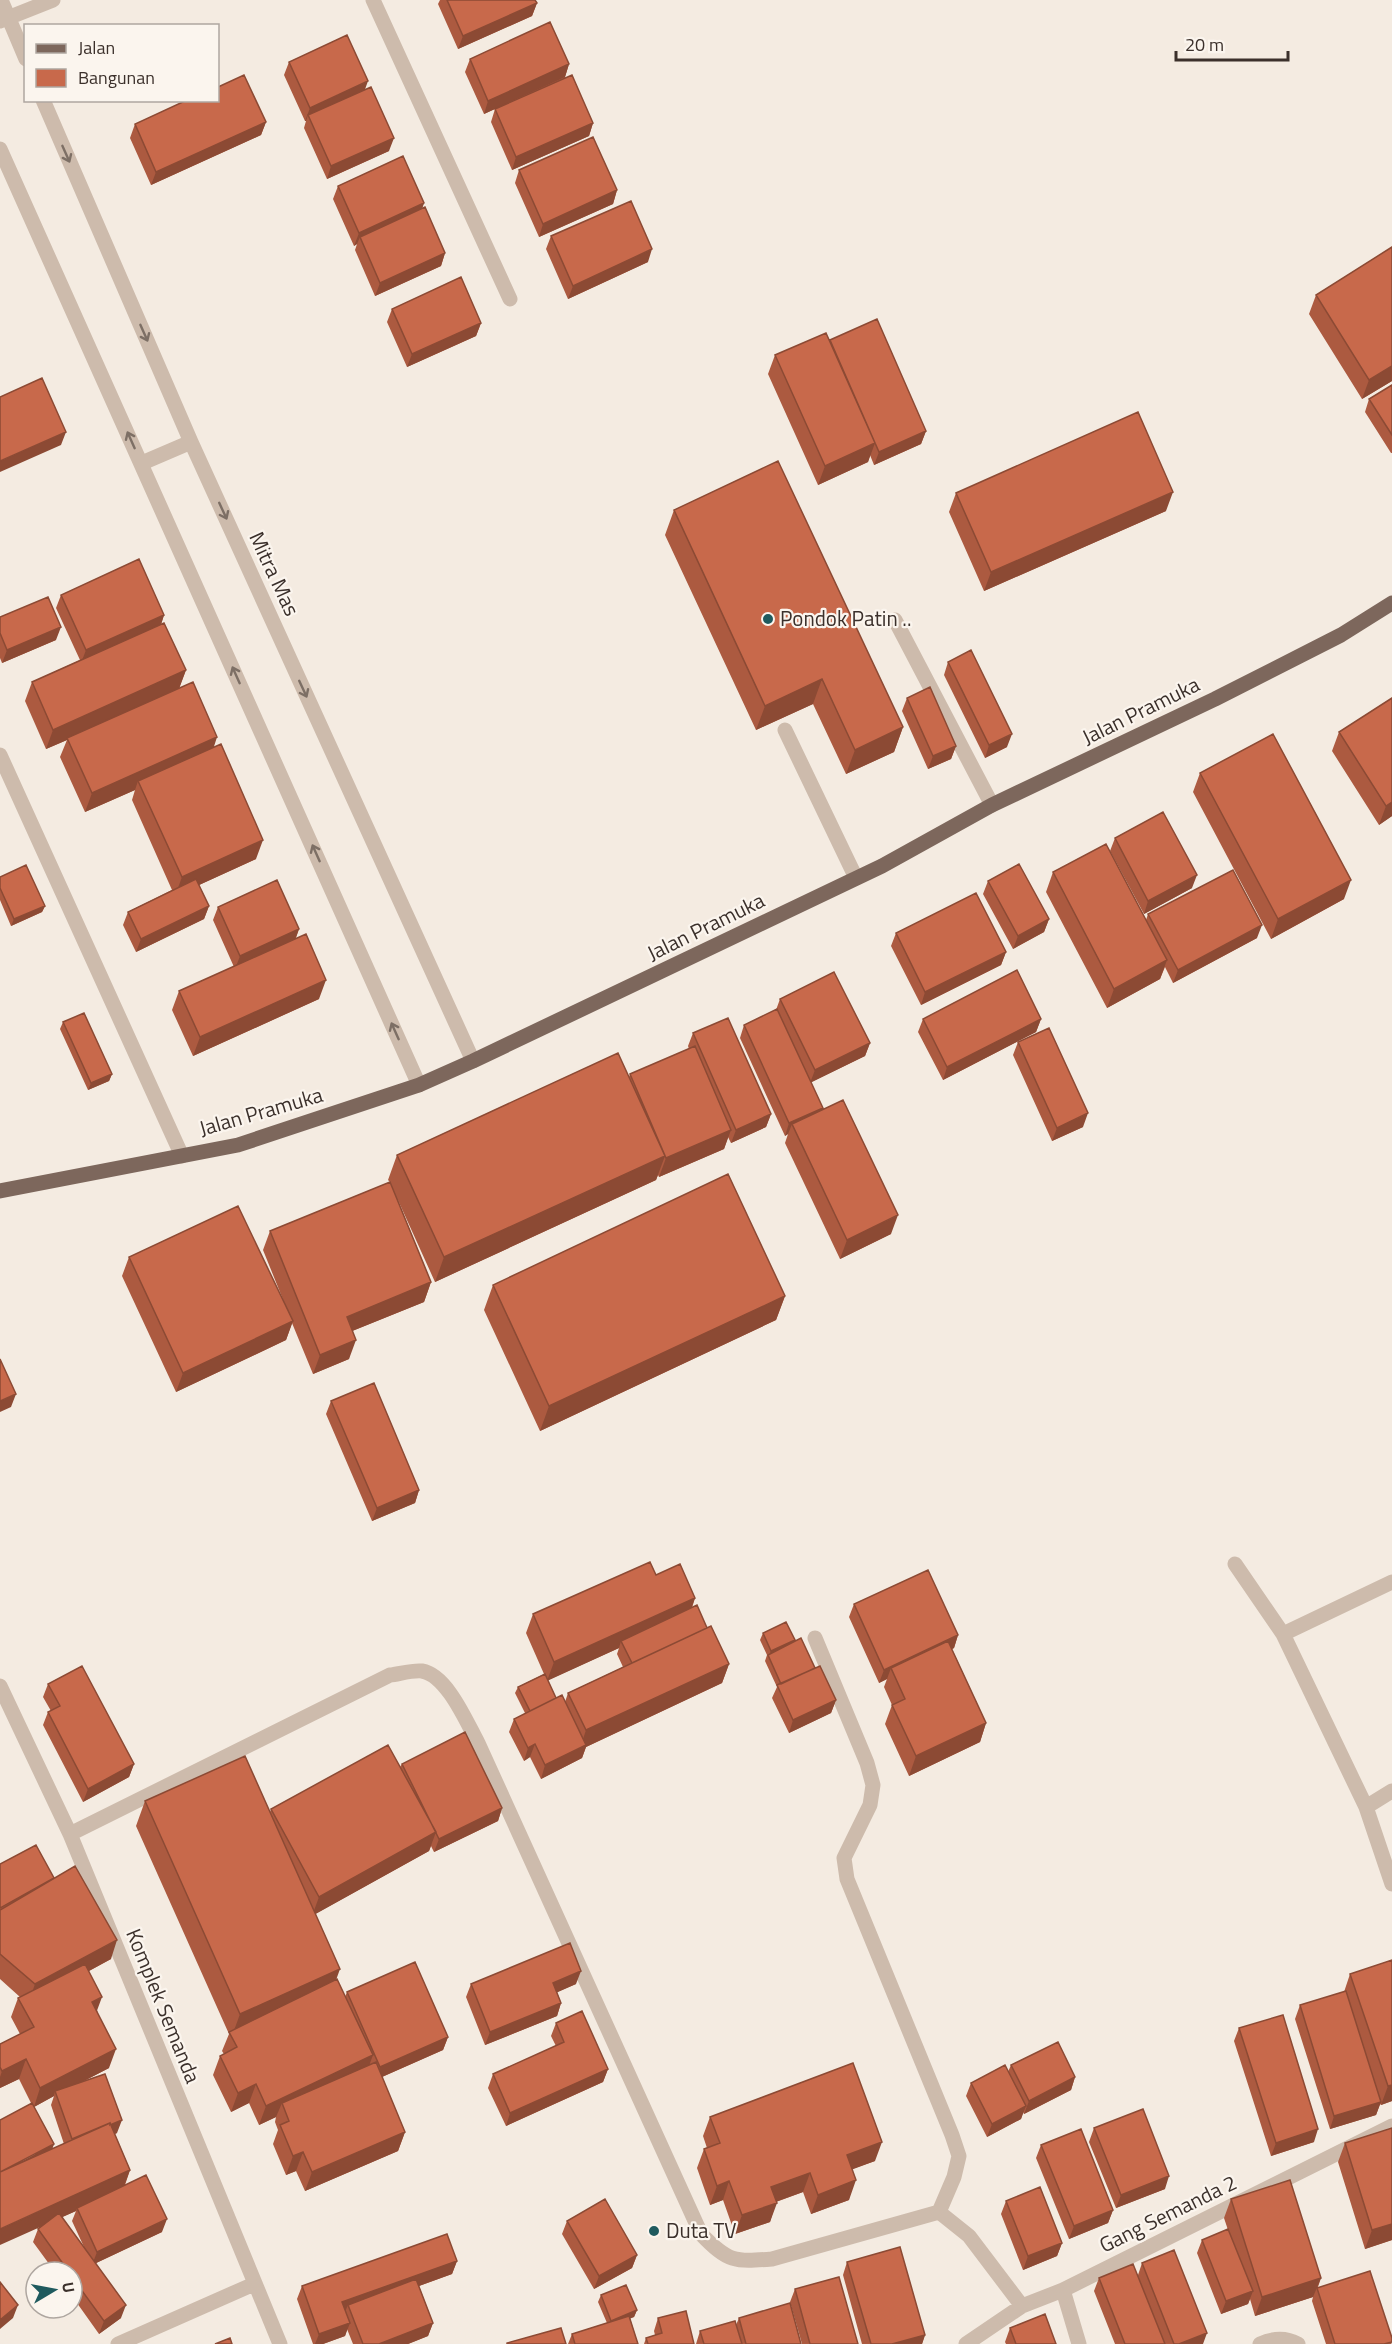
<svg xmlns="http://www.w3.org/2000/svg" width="1392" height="2344" viewBox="0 0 1392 2344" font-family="'Titillium Web',sans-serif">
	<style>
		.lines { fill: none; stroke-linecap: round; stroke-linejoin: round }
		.minor { stroke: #cdbbac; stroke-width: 15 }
		.major { stroke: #7d675c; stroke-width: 15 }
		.wall { fill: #ac5a40; fill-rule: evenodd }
		.shaded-wall { fill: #8c4a34 }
		.building { fill: #c8694b; stroke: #8c4a34; stroke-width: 1.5 }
		.oneway { stroke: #7d6f65 }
		.poi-dot { fill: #1f5a5e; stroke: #fbf5ee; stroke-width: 2 }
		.labels { text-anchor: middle; stroke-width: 4.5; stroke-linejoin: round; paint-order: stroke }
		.street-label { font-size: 21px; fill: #3b302b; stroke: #fbf5ee }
		.poi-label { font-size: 21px; fill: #3b302b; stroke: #fbf5ee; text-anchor: start }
	</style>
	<rect width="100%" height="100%" fill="#f4ebe1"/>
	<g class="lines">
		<path class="minor" d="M1 0 26 59
			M373 0 510 299
			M0 21 53 0
			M43 100 191 442 473 1061
			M0 149 419 1085
			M142 463 191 442
			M895 620 992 805
			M785 730 856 878
			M0 755 182 1156
			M1235 1564 1283 1634 1366 1807 1392 1884
			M1283 1634 1392 1582
			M815 1638 867 1763 873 1785 870 1805 844 1858 847 1879 952 2135 959 2156 954 2177 939 2212
			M0 1686 70 1834 280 2344
			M1366 1807 1392 1791
			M70 1834 390 1675C399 1674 412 1670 422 1671 447 1675 467 1723 478 1743L701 2234C728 2262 734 2262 772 2259L939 2212 969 2236 1022 2306
			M1063 2290 1079 2344
			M118 2344 254 2284
			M966 2344 1022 2306 1063 2290 1392 2126
			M1260 2344C1273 2338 1285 2337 1298 2344"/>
		<path class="major" d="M0 1191 238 1145 419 1085 473 1061 882 866 992 805 1215 699 1341 635 1392 603"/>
	</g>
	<path class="wall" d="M440 0H535L537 3 532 16 458 49 438 4Z
		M470 59 569 64 565 77 593 123 589 136 512 170 491 122 495 109 484 114 465 72Z
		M289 62 365 89 389 151 327 179 304 128 306 121H305L284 75Z
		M266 122 261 135 151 185 130 138 135 124Z
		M519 170 617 190 613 204 539 237 515 183Z
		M338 186 424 203 422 209 445 253 441 266 375 296 355 250 357 244 354 246 333 199Z
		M551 236 648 262 568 299 546 249Z
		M1392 247V381L1362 399 1309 314 1316 295Z
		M392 309 481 323 476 336 407 367 387 322Z
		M830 340 926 431 921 444 874 465 870 455 868 462 818 485 768 374 775 355 830 341Z
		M1392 385V453H1391L1365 412 1369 399Z
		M956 493 1166 511 984 591 949 512Z
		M674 510 903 727 894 752 846 774 813 704 756 730 665 535Z
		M61 595 164 615 161 624 186 670 179 688 214 747 256 859 199 885 209 906 204 919 136 952 123 925 128 912 172 890 132 800 135 790 85 812 60 757 67 740 46 749 25 701 32 682 80 660 56 608Z
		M0 617 56 640 2 663 0 658Z
		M948 662 1007 747 985 758 944 675Z
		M907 698 956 746 951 759 928 769 902 711Z
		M1392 698V816L1379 825 1332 751 1339 732Z
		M1200 773 1344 899 1271 939 1193 792Z
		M1115 838 1192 888 1144 914 1110 851Z
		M1053 872 1146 920 1148 914 1257 938 1173 983 1165 967 1160 979 1107 1008 1046 892Z
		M0 877 45 906 42 912 11 926 0 900Z
		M988 881 1049 919 1044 932 1013 949 983 894Z
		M218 907 299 929 296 938 319 999 193 1056 172 1010 179 991 234 967 213 920Z
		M896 933 1006 952 1001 965 921 1005 891 946Z
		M780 999 870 1043 865 1056 811 1082 822 1110 891 1234 840 1259 785 1143 788 1134 785 1136 740 1038 744 1025 776 1010Z
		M923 1019H1041L1036 1032 943 1080 918 1032Z
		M63 1022 112 1074 109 1081 88 1090 60 1029Z
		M693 1033 771 1114 766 1127 731 1143 728 1137 724 1149 659 1177 658 1175 656 1180 435 1282 397 1198 431 1282 424 1302 352 1331 349 1359 313 1374 292 1323 286 1340 176 1392 122 1276 129 1257 286 1307 263 1250 270 1231 390 1182 388 1180 397 1155 629 1077 630 1074 689 1049 688 1046Z
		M1018 1042 1083 1127 1052 1141 1013 1055Z
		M493 1285 785 1296 776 1320 540 1431 484 1310Z
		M331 1401 419 1490 415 1503 372 1521 326 1414Z
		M656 1575 695 1598 692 1608 707 1628 729 1664 722 1683 586 1747 582 1758 541 1779 530 1757 524 1761 509 1732 514 1719 525 1713 515 1693 518 1687 544 1674 526 1633 533 1614ZM619 1648 617 1654 623 1667 568 1693 565 1702 556 1698 548 1680Z
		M854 1604 958 1635 954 1648 952 1649 986 1723 980 1742 909 1776 885 1724 892 1705 884 1687 887 1679 879 1683 849 1617Z
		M763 1633 794 1642 815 1668 836 1700 831 1713 789 1733 772 1698 777 1687 765 1661 767 1655 760 1640Z
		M48 1684 134 1764 129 1777 83 1802 43 1725 48 1712 51 1711 43 1697Z
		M402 1764 502 1808 498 1821 434 1852 431 1846 429 1851 315 1914 336 1979 345 1997 347 1992 448 2037 443 2050 382 2077 405 2132 398 2151 305 2191 296 2171 286 2175 273 2144 278 2130 275 2122 276 2117 259 2125 249 2103 231 2112 213 2075 220 2056 224 2054 222 2051 229 2034 136 1826 145 1801 270 1812 271 1809 400 1767Z
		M0 1864 54 1878 111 1959 89 1971 109 2068 80 2083 117 2133 115 2134 130 2170 125 2185 162 2232 96 2263 121 2318 99 2334 72 2296V2272H55L33 2242 38 2229 41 2226 31 2103 19 2079 0 2088V2044L20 2034 11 2017 18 1998 20 1997 0 1979ZM54 2096 51 2105 64 2144 52 2149 54 2144 34 2107ZM76 2211 72 2221 84 2247 62 2217Z
		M1392 1960V2101L1381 2105 1380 2104 1376 2115 1330 2129 1295 2019 1300 2005 1344 1992 1350 1974Z
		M471 1984H576L557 1992 561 2003 557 2016 485 2045 466 1997Z
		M556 2023 608 2069 603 2082 506 2126 488 2088 493 2074 556 2046 551 2036Z
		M1239 2028 1314 2142 1271 2156 1234 2041Z
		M1011 2065 1075 2077 1071 2090 1024 2114 1023 2112 1021 2119 987 2137 966 2096 971 2083 1008 2072Z
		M710 2117 875 2161 852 2169 849 2200 811 2214 803 2192 776 2202 770 2222 735 2234 723 2200 710 2205 697 2168 704 2149 707 2148 703 2136Z
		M1094 2128 1165 2189 1116 2208 1089 2142Z
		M1392 2128V2240L1365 2249 1338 2162 1345 2143Z
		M1041 2145 1113 2210 1108 2223 1069 2239 1036 2158Z
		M1231 2199 1321 2278 1318 2287 1392 2344H1326L1312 2301 1313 2297 1255 2316 1250 2299 1248 2304 1221 2314 1197 2253 1202 2240 1228 2230 1224 2218Z
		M1006 2201 1062 2243 1057 2256 1023 2270 1001 2214Z
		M567 2221 637 2255 632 2268 594 2289 562 2234Z
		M457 2261 452 2274 419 2286 433 2323 428 2336 408 2344H353L347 2329 345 2336 323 2344H313L297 2299 302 2286Z
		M847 2262 925 2335 922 2344H862L843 2275Z
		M1142 2263 1203 2344H1115L1094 2291 1099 2278 1138 2275Z
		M795 2289 858 2344H802L790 2302Z
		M601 2295 637 2310 634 2317 630 2318 638 2344H568L572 2334 607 2323 598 2302Z
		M658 2318 694 2344H644L646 2338 655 2335 654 2331Z
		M739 2318 801 2344H696L700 2331 736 2325Z
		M1010 2328 1056 2344H1006L1005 2342Z"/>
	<path class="shaded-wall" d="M537 3 532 16 458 49 463 36Z
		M569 64 565 77 484 114 488 101Z
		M368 81 363 95 308 115 306 121H305L310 108Z
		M266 122 261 135 151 185 156 172Z
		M593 123 589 136 512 170 516 157Z
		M394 138 389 151 327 179 331 166Z
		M617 190 613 204 539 237 543 224Z
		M424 203 419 216 360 237 357 244 354 246 359 233Z
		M652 249 648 262 568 299 573 286Z
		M445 253 441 266 375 296 380 283Z
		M481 323 476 336 407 367 412 354Z
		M1392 366V381L1362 399 1369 380Z
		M926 431 921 444 874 465 879 452Z
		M66 432 61 445 0 472V461Z
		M875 443 868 462 818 485 825 466Z
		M1173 492 1166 511 984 591 991 572Z
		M164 615 160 628 81 663 86 650Z
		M61 627 56 640 2 663 7 650Z
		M186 670 179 689 67 738V740L46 749 53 730Z
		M822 679 813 704 756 730 765 706Z
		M903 727 894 752 846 774 855 750Z
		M1012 734 1007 747 985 758 989 745Z
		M217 737 211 756 138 781 135 790 85 812 92 793Z
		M956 746 951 759 928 769 933 756Z
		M1392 802V816L1379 825 1386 806Z
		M263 840 256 859 175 896 182 877Z
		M1197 875 1192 888 1144 914 1148 901Z
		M1351 880 1344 899 1271 939 1278 919Z
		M45 906 42 912 11 926 14 919Z
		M209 906 204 919 136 952 141 939Z
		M1049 919 1044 932 1013 949 1018 936Z
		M1262 925 1257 938 1173 983 1178 970Z
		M299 929 294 942 235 969 240 956Z
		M1006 952 1001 965 921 1005 925 992Z
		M1167 960 1160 979 1107 1008 1114 989Z
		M326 980 319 999 193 1056 200 1037Z
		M1041 1019 1036 1032 943 1080 947 1067Z
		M870 1043 865 1056 810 1083 815 1070Z
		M112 1074 109 1081 88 1090 91 1083Z
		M823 1108 818 1121 792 1124 788 1134 785 1136 789 1123Z
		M1088 1113 1083 1127 1052 1141 1057 1128Z
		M771 1114 766 1127 731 1143 736 1130Z
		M731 1130 724 1149 659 1177 666 1158Z
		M665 1156 656 1180 435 1282 444 1257Z
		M898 1215 891 1234 840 1259 847 1240Z
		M431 1282 424 1302 340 1336 347 1317Z
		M785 1296 776 1320 540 1431 549 1406Z
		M293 1321 286 1340 176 1392 183 1373Z
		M356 1340 349 1359 313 1374 320 1355Z
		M16 1394 11 1407 0 1412V1401Z
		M419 1490 415 1503 372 1521 377 1508Z
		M695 1598 688 1617 621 1641 619 1648 547 1681 554 1662Z
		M958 1635 954 1648 895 1676 891 1668 887 1679 879 1683 884 1670Z
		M795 1640 792 1646 768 1657 771 1651Z
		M729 1664 722 1683 586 1747 582 1758 541 1779 545 1765 580 1748 586 1730Z
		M836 1700 831 1713 789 1733 793 1720Z
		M986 1723 980 1742 909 1776 916 1756Z
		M535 1744 530 1757 524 1761 528 1748Z
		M134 1764 129 1777 83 1802 88 1789Z
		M502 1808 498 1821 434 1852 439 1839Z
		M436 1832 429 1851 312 1916 319 1897Z
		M117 1940 111 1959 28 2004 35 1984Z
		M340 1969 331 1994 232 2036 240 2014Z
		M581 1971 576 1984 549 1996 553 1983Z
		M102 1997 95 2016 92 2002Z
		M561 2003 557 2016 485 2045 490 2032Z
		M448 2037 443 2050 375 2080 380 2067Z
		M116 2049 109 2068 57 2095 55 2091 54 2096 34 2107 40 2088Z
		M373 2055 366 2074 282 2103 276 2117 259 2125 266 2106Z
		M26 2059 19 2079 0 2088V2077L2 2071Z
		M608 2069 603 2082 506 2126 510 2113Z
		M1075 2077 1071 2090 1024 2114 1029 2101Z
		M256 2084 249 2103 231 2112 238 2093Z
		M1392 2085V2101L1381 2105 1388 2086Z
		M1381 2102 1376 2115 1330 2129 1334 2116Z
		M1026 2106 1021 2119 987 2137 992 2124Z
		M122 2120 117 2133 67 2152 72 2139Z
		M1318 2129 1314 2142 1271 2156 1276 2143Z
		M405 2132 398 2151 305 2191 312 2172Z
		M882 2142 875 2161 840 2174 847 2155Z
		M54 2144 49 2157 0 2173Z
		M303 2152 296 2171 286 2175 293 2156Z
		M130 2170 123 2189 77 2208 76 2211 0 2245V2229Z
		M810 2173 803 2192 764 2206 771 2187Z
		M1169 2176 1165 2189 1116 2208 1121 2195Z
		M856 2180 849 2200 811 2214 818 2195Z
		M729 2181 723 2200 710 2205 717 2186Z
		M777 2203 770 2222 735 2234 742 2215Z
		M1113 2210 1108 2223 1069 2239 1074 2226Z
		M167 2219 162 2232 92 2265 97 2252Z
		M1392 2224V2240L1365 2249 1372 2230Z
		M1062 2243 1057 2256 1023 2270 1028 2256Z
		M637 2255 632 2268 594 2289 599 2276Z
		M457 2261 452 2274 350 2311 348 2305 345 2312 342 2302Z
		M1321 2278 1313 2297 1255 2316 1262 2297Z
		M1253 2291 1248 2304 1221 2314 1226 2301Z
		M18 2305 13 2318 0 2329V2320Z
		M126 2305 121 2318 99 2334 104 2321Z
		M637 2310 634 2317 609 2327 611 2321Z
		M350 2323 345 2336 323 2344H315L319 2334Z
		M433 2323 428 2336 408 2344H379Z
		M1207 2333 1203 2344H1179Z
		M925 2335 922 2344H892Z"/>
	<path class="building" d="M447 0H535L537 3 463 36Z
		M550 22 569 64 488 101 470 59Z
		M347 35 368 81 310 108 289 62Z
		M244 75 266 122 156 172 135 124 187 100H218V87Z
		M572 75 593 123 516 157 495 109Z
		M371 87 394 138 331 166 308 115Z
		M593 137 617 190 543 224 519 170Z
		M403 156 424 203 359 233 338 186Z
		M631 201 652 249 573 286 551 236Z
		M425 207 445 253 380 283 360 237Z
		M1392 247V366L1369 380 1316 295Z
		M461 277 481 323 412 354 392 309Z
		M877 319 926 431 879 452 830 340Z
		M826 333 875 443 825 466 775 355Z
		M42 378 66 432 0 461V397Z
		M1392 385V435L1369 399Z
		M1138 412 1173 492 991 572 956 493Z
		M778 461 903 727 855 750 822 679 765 706 674 510Z
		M139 559 164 615 86 650 61 595Z
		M48 597 61 627 7 650 0 633V617Z
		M164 623 186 670 53 730 32 682Z
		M971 650 1012 734 989 745 948 662Z
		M193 682 217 737 92 793 67 738Z
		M930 687 956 746 933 756 907 698Z
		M1392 698V802L1386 806 1339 732Z
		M1273 734 1351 880 1278 919 1200 773Z
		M221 744 263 840 182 877 138 781Z
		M1163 812 1197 875 1148 901 1115 838Z
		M1106 844 1167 960 1114 989 1053 872Z
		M1019 864 1049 919 1018 936 988 881Z
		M26 865 45 906 14 919 0 888V877Z
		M1233 870 1262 925 1178 970 1148 914Z
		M196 879 209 906 141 939 128 912Z
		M277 880 299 929 240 956 218 907Z
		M976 893 1006 952 925 992 896 933Z
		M306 934 326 980 200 1037 179 991Z
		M1017 970 1041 1019 947 1067 923 1019Z
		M834 972 870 1043 815 1070 780 999Z
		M777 1009 823 1108 789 1123 744 1025Z
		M84 1013 112 1074 91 1083 63 1022Z
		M728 1018 771 1114 736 1130 693 1033Z
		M1049 1028 1088 1113 1057 1128 1018 1042Z
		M695 1046 731 1130 666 1158 630 1074Z
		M618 1053 665 1156 444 1257 397 1155Z
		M843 1100 898 1215 847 1240 792 1124Z
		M728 1174 785 1296 549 1406 493 1285Z
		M390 1182 431 1282 347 1317 356 1340 320 1355 270 1231Z
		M238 1206 293 1321 183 1373 129 1257Z
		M0 1359 16 1394 0 1401Z
		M374 1383 419 1490 377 1508 331 1401Z
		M650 1562 656 1575 680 1564 695 1598 554 1662 533 1614Z
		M928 1570 958 1635 884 1670 854 1604Z
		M697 1605 707 1628 632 1663 621 1641Z
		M786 1622 795 1640 771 1651 763 1633Z
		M711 1626 729 1664 586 1730 568 1693Z
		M801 1638 815 1668 781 1684 768 1655Z
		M948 1641 986 1723 916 1756 892 1705 905 1699 891 1668Z
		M82 1666 134 1764 88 1789 48 1712 60 1706 48 1684Z
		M820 1666 836 1700 793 1720 777 1685Z
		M545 1674 556 1698 530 1711 518 1687Z
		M562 1695 586 1745 545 1765 535 1744 528 1748 514 1719Z
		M465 1732 502 1808 439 1839 402 1764Z
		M388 1745 436 1832 319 1897 271 1809Z
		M245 1756 340 1969 240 2014 145 1801Z
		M36 1845 54 1878 0 1908V1864Z
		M75 1866 117 1940 35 1984 0 1954V1910Z
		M570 1943 581 1971 553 1983 561 2003 490 2032 471 1984Z
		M1392 1960V2085L1388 2086 1350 1974Z
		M415 1962 448 2037 380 2067 347 1992Z
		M85 1964 102 1997 92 2002 116 2049 40 2088 26 2059 2 2071 0 2067V2044L34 2027 18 1998Z
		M337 1979 373 2055 266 2106 256 2084 238 2093 220 2056 237 2047 229 2032Z
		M1346 1991 1381 2102 1334 2116 1300 2005Z
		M582 2011 608 2069 510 2113 493 2074 564 2042 556 2023Z
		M1283 2015 1318 2129 1276 2143 1239 2028Z
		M1058 2042 1075 2077 1029 2101 1011 2065Z
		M376 2062 405 2132 312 2172 303 2152 293 2156 280 2125 289 2121 282 2103Z
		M853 2063 882 2142 847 2155 856 2180 818 2195 810 2173 771 2187 777 2203 742 2215 729 2181 717 2186 704 2149 720 2143 710 2117Z
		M1005 2065 1026 2106 992 2124 971 2083Z
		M105 2074 122 2120 110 2125V2123L72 2139 55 2091Z
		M32 2103 54 2144 0 2172V2120Z
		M1143 2109 1169 2176 1121 2195 1094 2128Z
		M110 2123 130 2170 0 2229V2172Z
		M1392 2128V2224L1372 2230 1345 2143Z
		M1081 2129 1113 2210 1074 2226 1041 2145Z
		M146 2175 167 2219 97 2252 77 2208Z
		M1290 2180 1321 2278 1262 2297 1231 2199Z
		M1040 2187 1062 2243 1028 2256 1006 2201Z
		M605 2199 637 2255 599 2276 567 2221Z
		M59 2213 126 2305 104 2321 72 2277V2272H69L38 2229Z
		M1228 2229 1253 2291 1226 2301 1202 2240Z
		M447 2234 457 2261 342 2302 350 2323 319 2334 302 2286Z
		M900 2247 925 2335 892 2344H871L847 2262Z
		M1174 2250 1207 2333 1179 2344H1174L1142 2263Z
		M1133 2264 1165 2344H1125L1099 2278Z
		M1370 2271 1392 2338V2342L1384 2344H1335L1317 2288Z
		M839 2277 858 2344H810L795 2289Z
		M416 2279 433 2323 379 2344H363L348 2305Z
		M0 2282 18 2305 0 2320Z
		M626 2285 637 2310 611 2321 601 2295Z
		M790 2303 801 2344H746L739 2318Z
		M686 2311 694 2344H648L646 2338 662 2333 658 2318Z
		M1045 2314 1056 2344H1016L1010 2328Z
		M629 2316 638 2344H575L572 2334Z
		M735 2321 742 2344H704L700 2331Z
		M561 2328 566 2344H507V2343Z
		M230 2338 232 2344H215Z"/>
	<defs><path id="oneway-shaft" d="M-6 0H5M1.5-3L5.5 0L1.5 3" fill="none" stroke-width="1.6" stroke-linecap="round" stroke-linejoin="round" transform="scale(1.5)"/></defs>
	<g class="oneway">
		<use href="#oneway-shaft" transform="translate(66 154) rotate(66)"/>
		<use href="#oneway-shaft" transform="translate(144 333) rotate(66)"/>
		<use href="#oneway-shaft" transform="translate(131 440) rotate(-114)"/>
		<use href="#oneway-shaft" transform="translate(223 511) rotate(65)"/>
		<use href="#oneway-shaft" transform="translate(236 675) rotate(-114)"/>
		<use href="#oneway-shaft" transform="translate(303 689) rotate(65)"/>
		<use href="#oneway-shaft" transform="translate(316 853) rotate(-114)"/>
		<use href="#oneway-shaft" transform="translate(395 1031) rotate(-114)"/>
	</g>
	<g class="poi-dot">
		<circle cx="768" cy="619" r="6"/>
		<circle cx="654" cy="2231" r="6"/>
	</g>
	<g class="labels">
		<g class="street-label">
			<text transform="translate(274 574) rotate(65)" y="7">Mitra Mas</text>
			<text transform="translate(1141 711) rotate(-26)" y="7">Jalan Pramuka</text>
			<text transform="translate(706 927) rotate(-26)" y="7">Jalan Pramuka</text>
			<text transform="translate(261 1112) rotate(-16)" y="7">Jalan Pramuka</text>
			<text transform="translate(163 2006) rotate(68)" y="7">Komplek Semanda</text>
			<text transform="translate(1168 2214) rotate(-26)" y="7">Gang Semanda 2</text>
		</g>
		<g class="poi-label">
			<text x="780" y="626">Pondok Patin ..</text>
			<text x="666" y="2238">Duta TV</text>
		</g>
	</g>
	<rect x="24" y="24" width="195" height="78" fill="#fbf5ee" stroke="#aea6a0" stroke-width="1.5"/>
	<rect x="36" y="44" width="30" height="9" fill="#7d675c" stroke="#aea6a0" stroke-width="1.5"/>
	<text x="78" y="54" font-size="18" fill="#3b302b">Jalan</text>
	<rect x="36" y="69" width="30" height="18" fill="#c8694b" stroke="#aea6a0" stroke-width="1.5"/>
	<text x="78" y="84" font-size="18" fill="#3b302b">Bangunan</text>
	<g transform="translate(54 2290) rotate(80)"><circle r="28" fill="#fbf5ee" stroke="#aea6a0" stroke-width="1.5"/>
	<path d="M0-4.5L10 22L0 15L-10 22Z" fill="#1f5a5e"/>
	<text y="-9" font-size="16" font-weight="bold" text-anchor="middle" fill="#3b302b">U</text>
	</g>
	<path d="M1176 51v9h112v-9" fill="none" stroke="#3b302b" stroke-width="3"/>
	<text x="1185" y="51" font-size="18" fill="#3b302b" stroke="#fbf5ee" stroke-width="4.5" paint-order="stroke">20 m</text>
</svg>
